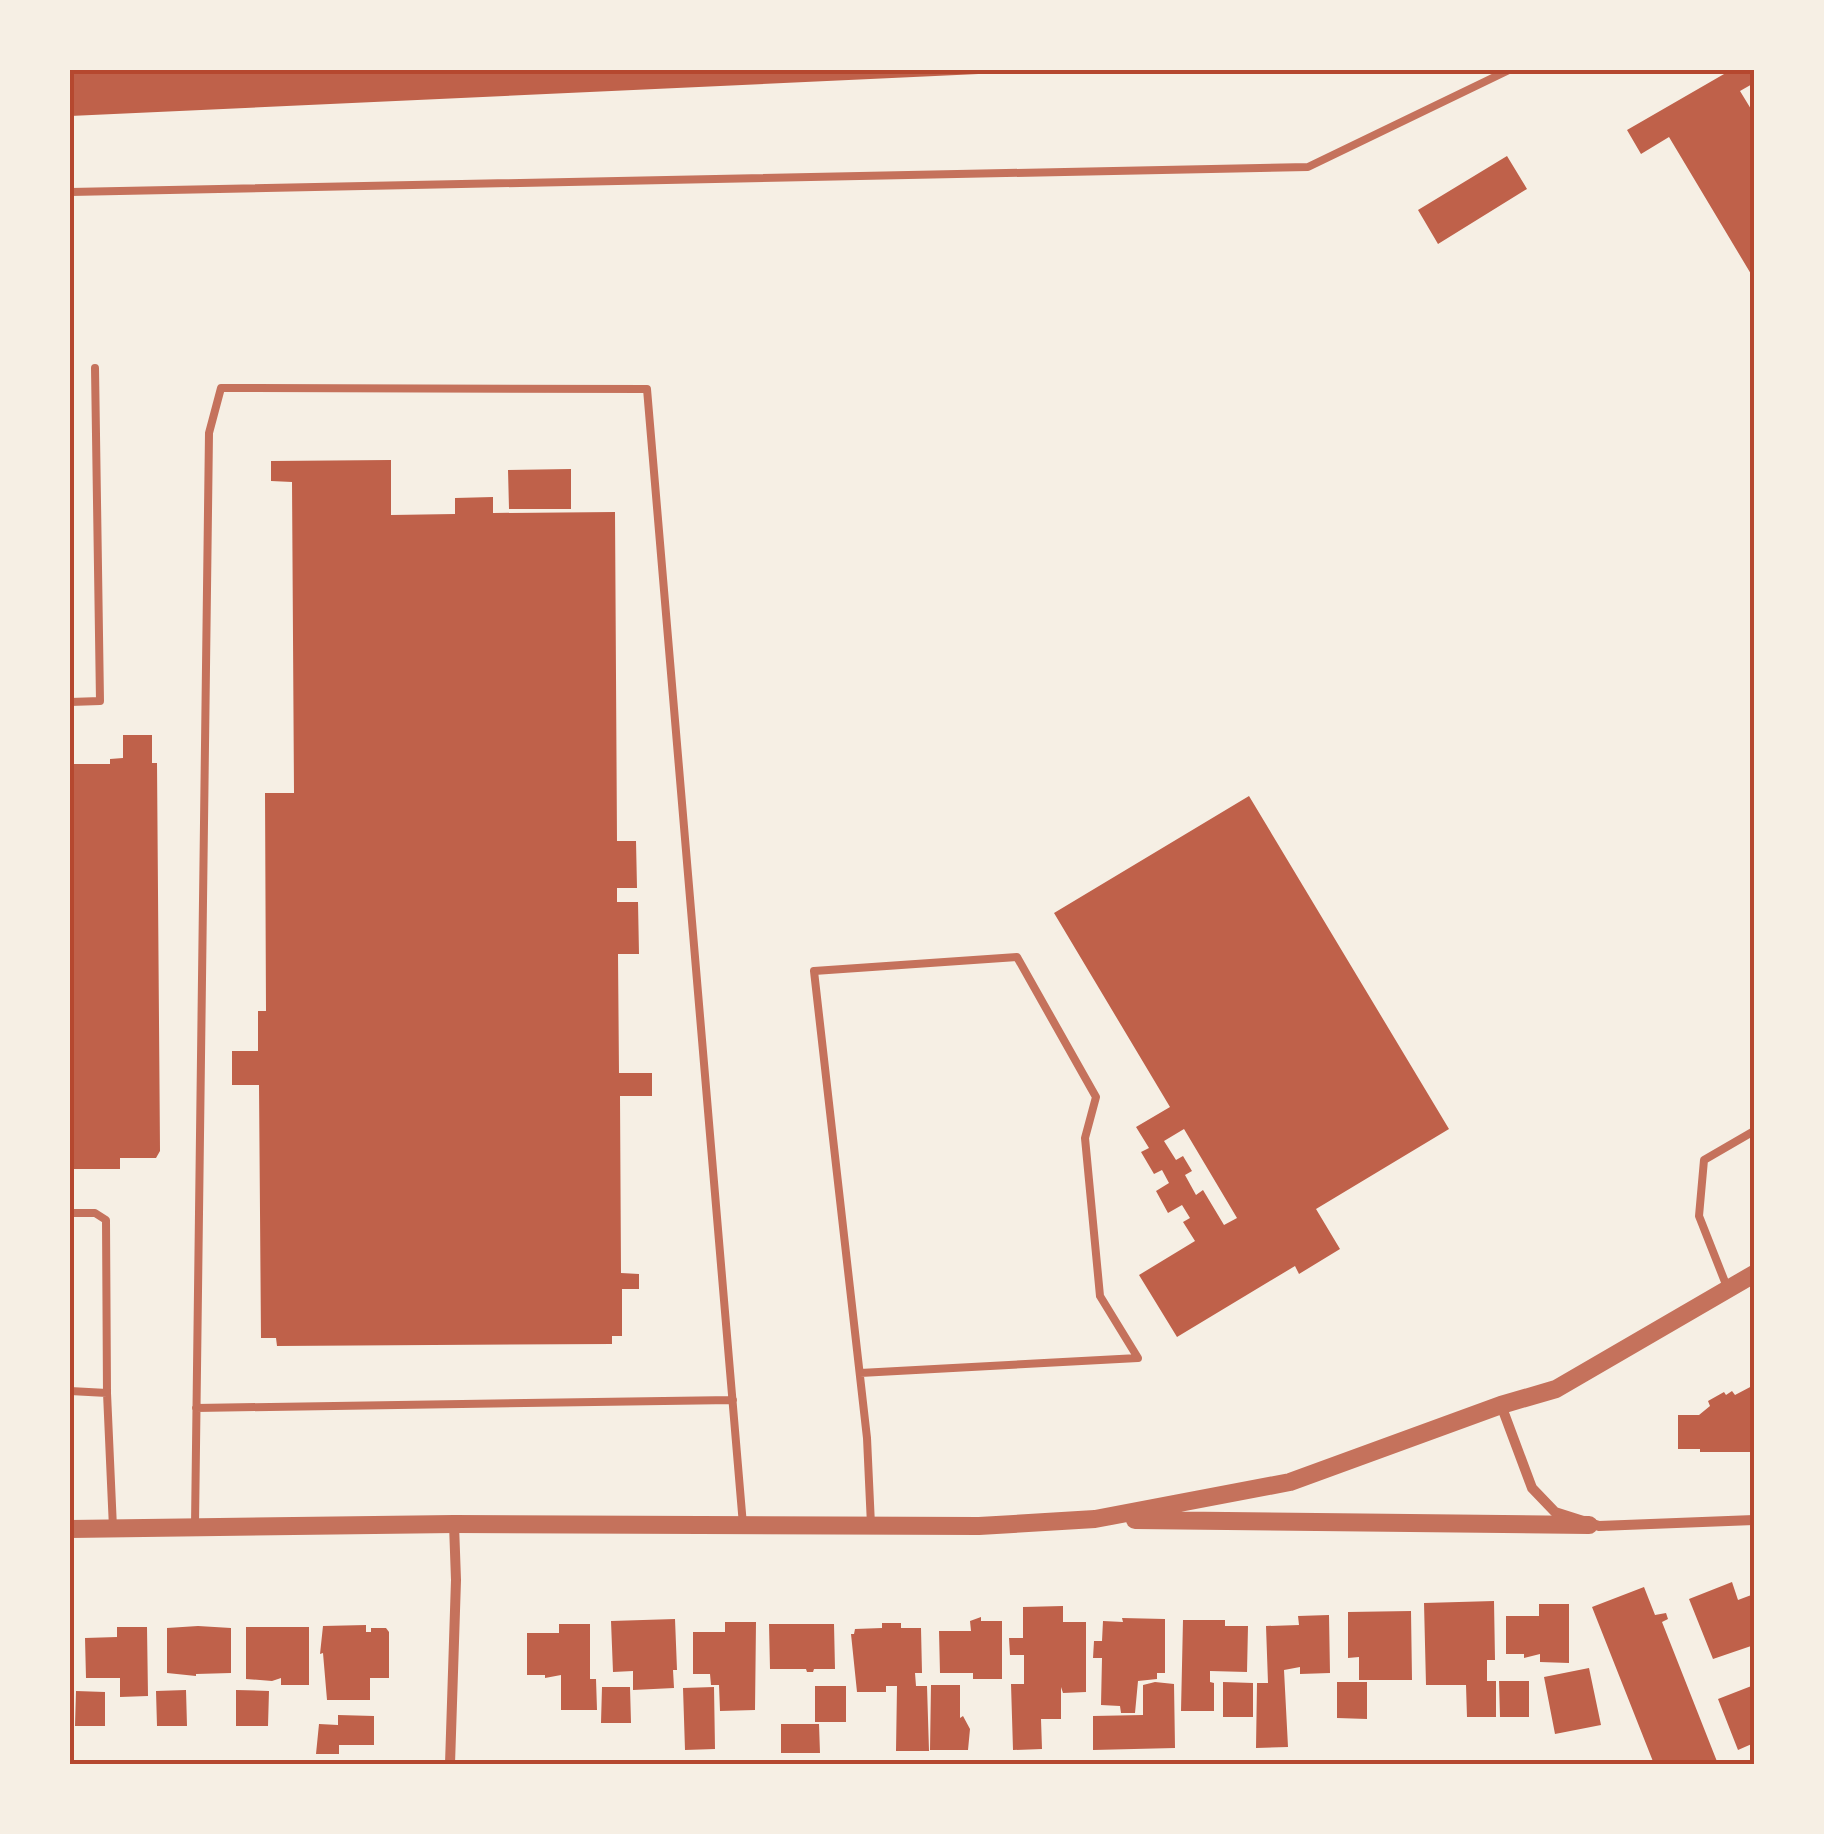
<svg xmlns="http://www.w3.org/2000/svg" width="1824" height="1834" viewBox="0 0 1824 1834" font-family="'Exo 2',sans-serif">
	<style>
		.building { fill: #bf614a; fill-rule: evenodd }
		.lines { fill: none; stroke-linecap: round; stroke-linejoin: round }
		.service { stroke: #c5725c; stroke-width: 8 }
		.minor { stroke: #c5725c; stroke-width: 10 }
		.tertiary { stroke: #c5725c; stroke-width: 18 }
		.neatline { fill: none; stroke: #b5482f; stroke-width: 4 }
	</style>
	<rect width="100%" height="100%" fill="#f6efe4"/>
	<path class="building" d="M70 70H1000V73L70 116Z
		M1731 70H1754V83L1740 91 1754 114V279L1669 137 1641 154 1627 130Z
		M1507 156 1527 189 1438 244 1418 210Z
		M391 460V515L455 514V498L493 497V513L615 512 617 841H636L637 888H617V902H638L639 954H618L619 1073H652V1096H620L621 1273 639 1274V1289H622V1336H612V1344L277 1346 276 1338H261L259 1085H232V1051H258V1011H266L265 793H294L292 482 271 481V461Z
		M571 469V509H509L508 470Z
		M123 735H152V763H157L160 1151 156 1158H120V1169H70V764H110V759L123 758Z
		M1249 796 1449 1129 1316 1209 1340 1249 1299 1274 1295 1266 1177 1337 1139 1275 1195 1241 1183 1222 1190 1218 1182 1205 1168 1213 1156 1191 1169 1183 1162 1170 1154 1174 1141 1152 1149 1148 1136 1127 1170 1107 1054 913ZM1184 1129 1237 1218 1224 1225 1203 1190 1196 1195 1185 1175 1192 1171 1183 1156 1176 1160 1164 1141Z
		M1754 1385V1452H1700V1449H1678V1415H1699L1710 1406 1708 1401 1724 1392 1726 1395 1732 1391 1735 1395Z
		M1732 1582 1738 1600 1754 1594V1645L1713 1659 1689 1599Z
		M1644 1587 1655 1615 1666 1613 1668 1619 1662 1622 1718 1764H1654L1592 1607Z
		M1494 1601 1495 1660H1487V1681H1496V1717H1467L1466 1685H1426L1424 1603Z
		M1539 1604H1569V1663L1540 1662V1654L1524 1658V1654H1506V1616H1539Z
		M1063 1606V1622H1086V1692L1063 1693 1061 1687V1719H1041L1042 1749 1013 1750 1011 1684H1024V1655H1010L1009 1638H1023V1607Z
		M1411 1611 1412 1680H1359V1657L1348 1658V1612Z
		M1329 1615 1330 1673 1300 1674V1667L1284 1670 1288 1747 1256 1748 1257 1683H1268L1266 1626 1299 1625 1298 1616Z
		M981 1617V1621H1002V1679H973V1673H940L939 1631H971L970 1621Z
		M1122 1618 1165 1619V1673H1157V1679L1138 1681 1135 1713H1121L1120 1706 1101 1705 1102 1658H1093L1094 1641H1102L1103 1621 1123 1622Z
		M675 1619 677 1670H673L674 1688 633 1690V1671L613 1672 611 1621Z
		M1183 1620H1225V1626H1248L1247 1672 1210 1671V1682L1214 1683V1711H1181Z
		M725 1622H756L755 1710 720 1711 719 1685H711L710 1674H693V1632H725Z
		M882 1623H901V1628H921L922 1673H915L916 1686H927L929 1751H896L897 1686H886V1692H857L851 1634H854L855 1629 882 1628Z
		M559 1624H590V1679H596L597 1710H561V1675L545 1678V1675H527V1633H559Z
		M769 1624H834L835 1669H814L813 1672H807L806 1669H770Z
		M366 1625V1632H371V1628H386L389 1632V1678H370V1700H327L323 1653 320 1654 323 1626Z
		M198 1626 231 1628V1673L196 1674V1676L167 1673V1628Z
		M117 1627H147L148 1696 120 1697V1678H86L85 1638 117 1637Z
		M246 1627H309V1685H281V1678L272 1681 246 1679Z
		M1589 1668 1601 1725 1555 1734 1544 1677Z
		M1499 1681H1529V1717H1500Z
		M1155 1682 1174 1684 1175 1748 1093 1750V1716L1143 1715V1685Z
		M1223 1682 1253 1683V1717H1223Z
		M1337 1682H1367V1719L1337 1718Z
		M931 1685H960V1718L963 1716 970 1729 968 1750H930Z
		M1754 1685V1743L1738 1750 1718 1699Z
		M815 1686H846V1722H815Z
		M602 1687H630L631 1723H601Z
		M714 1687 715 1749 685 1750 683 1688Z
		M186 1690 187 1726H157L156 1691Z
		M236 1690 269 1691 268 1726H236Z
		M76 1691 105 1692V1726H75Z
		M338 1715 374 1716V1745H339V1754H316L319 1724 338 1725Z
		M781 1724H819L820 1753H781Z"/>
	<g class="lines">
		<path class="service" d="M70 192 1308 167 1509 70
			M70 702 100 701 95 368
			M70 1213H95L106 1220 107 1393
			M1727 1287 1699 1216 1704 1160 1754 1131
			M860 1373 1138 1358 1100 1296 1085 1138 1096 1097 1017 957 814 971 867 1438 871 1525
			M70 1391 107 1393 113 1528
			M196 1408 733 1400
			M195 1525 209 433 221 388 647 389 743 1525"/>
		<path class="minor" d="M1501 1405 1532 1488 1555 1512 1599 1526 1754 1520
			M450 1764 456 1580 454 1524"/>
		<path class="tertiary" d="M1135 1520 1589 1525
			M70 1529 454 1524 979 1526 1095 1519 1290 1482 1501 1405 1556 1389 1754 1274"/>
	</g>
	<rect width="1824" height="1834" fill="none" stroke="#f6efe4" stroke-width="145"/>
	<rect x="72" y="72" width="1680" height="1690" class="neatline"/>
</svg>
